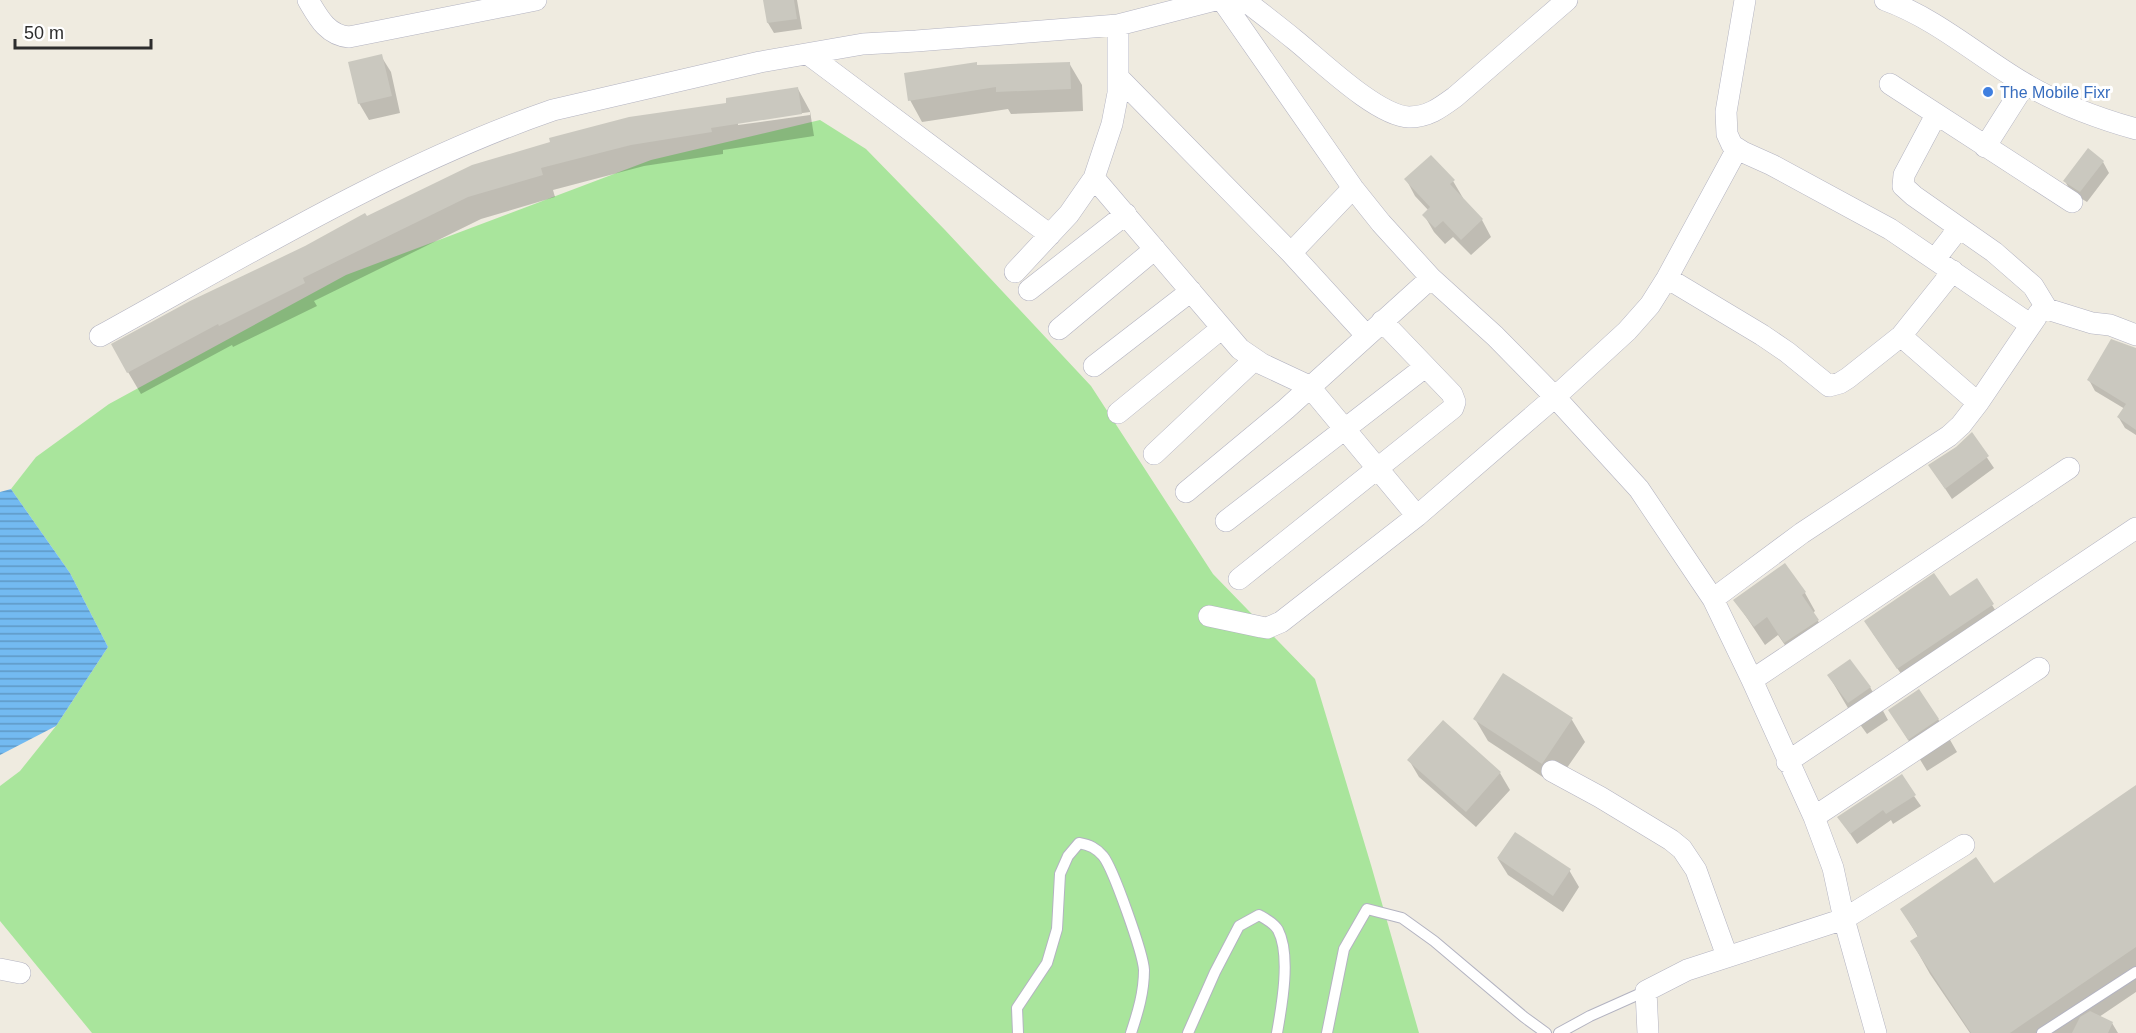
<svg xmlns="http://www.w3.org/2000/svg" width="2136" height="1033" viewBox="0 0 2136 1033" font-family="Helvetica,sans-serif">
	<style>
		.grass { fill: #a9e59c }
		.water { fill: url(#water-rules) }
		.shadow { fill: #0003; fill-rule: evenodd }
		.building { fill: #cac8bf }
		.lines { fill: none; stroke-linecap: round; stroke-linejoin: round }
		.service-casing { stroke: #b3b3c1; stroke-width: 12 }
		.minor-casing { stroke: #b3b3c1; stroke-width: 22 }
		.service { stroke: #fff; stroke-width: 10 }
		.minor { stroke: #fff; stroke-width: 21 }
		.shop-dot { fill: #3f7fe0; stroke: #fff; stroke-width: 2 }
		.labels { text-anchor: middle; stroke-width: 6; stroke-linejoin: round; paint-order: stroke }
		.shop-label { font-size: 16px; fill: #366cbe; stroke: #fff; text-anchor: start }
	</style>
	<defs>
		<pattern id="water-rules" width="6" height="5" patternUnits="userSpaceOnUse" patternTransform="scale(1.5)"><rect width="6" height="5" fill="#73baf1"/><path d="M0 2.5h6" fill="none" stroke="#5f98c4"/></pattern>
	</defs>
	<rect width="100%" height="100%" fill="#efebe0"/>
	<path class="grass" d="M820 120 866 149 945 230 1091 386 1213 574 1315 679 1371 865 1419 1033H92L0 921V786L20 771 56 726 108 647 70 573 11 489 36 457 109 404 346 275 651 160Z"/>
	<path class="water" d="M11 489 70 573 108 647 56 726 0 755V492Z"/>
	<path class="shadow" d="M765 0H797L802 29 774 33 768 23Z
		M381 56 391 72 400 113 369 120 359 103Z
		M1069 63 1082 85 1083 111 1011 114 1008 109 922 122 910 100 977 67Z
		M798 89 810 111 814 136 723 150V154L644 166 553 190 555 197 481 219 314 301 317 306 233 347 232 345 141 394 128 372 366 218 728 104ZM810 112V115L738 125V122Z
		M2103 162 2109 173 2087 202 2071 192 2065 181Z
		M1406 179 1453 181 1463 198 1462 199 1482 220 1491 237 1471 255 1453 237 1445 244 1434 232 1424 215 1429 211 1415 196Z
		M2136 351V435L2125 428 2119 418 2125 409 2095 391 2089 380Z
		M1971 434 1994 468 1952 499 1930 466 1957 448Z
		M1976 580 1999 616 1904 678 1872 632 1949 598Z
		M1805 593 1815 611 1813 613 1829 639 1796 661 1778 635 1765 645 1735 600Z
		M1829 676 1870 687 1888 720 1867 734 1848 708Z
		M1890 710 1938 719 1957 752 1927 771Z
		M1475 719 1572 720 1585 742 1555 785 1488 741Z
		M1409 760 1500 773 1510 790 1476 827 1419 777Z
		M2136 788V992L2099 1017 2112 1023 2118 1033H1970L1930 974 1912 942 1918 937 1902 909 1993 885Z
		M1914 796 1921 806 1893 824 1891 820 1857 844 1839 817Z
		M1498 859 1569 870 1579 887 1563 912 1508 875Z"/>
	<path class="building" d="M763 0H794L797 19 767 23Z
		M382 54 392 96 358 104 348 62Z
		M977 62V65L1070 62 1071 89 996 92V87L908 101 904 73Z
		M798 87 802 114 711 128 712 132 631 145 541 168 543 175 468 197 303 278 305 283 219 326 218 324 127 373 111 344 190 301 305 246 365 213 367 216 472 165 550 142 549 138 629 117 726 103V98Z
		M2088 148 2104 161 2080 192 2063 181Z
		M1431 155 1455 180 1450 184 1483 219 1461 240 1443 221 1435 228 1422 215 1430 207 1404 179Z
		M2111 339 2136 348V430L2117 417 2126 404 2087 380Z
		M1972 432 1989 456 1945 489 1928 465 1956 447Z
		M1785 563 1806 592 1802 595 1819 620 1784 643 1767 617 1754 627 1733 600Z
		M1934 573 1950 596 1977 578 1994 604 1897 669 1864 621Z
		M1850 659 1871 687 1848 703 1827 675Z
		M1503 673 1573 718 1542 764 1473 719Z
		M1919 689 1939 719 1908 740 1888 710Z
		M1443 720 1501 772 1466 812 1407 760Z
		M1902 774 1916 795 1886 814 1883 810 1850 834 1837 817Z
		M2136 785V947L2010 1033H1971L1910 941 1918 936 1900 909 1976 857 1994 883Z
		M1515 832 1571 869 1553 896 1497 858Z
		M2090 1011 2113 1022 2108 1033H2072L2080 1017Z"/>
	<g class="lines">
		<g class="service-casing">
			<path id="service" d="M1018 1033 1017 1008 1047 963 1057 929 1060 874 1068 856 1079 843C1090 845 1096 848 1103 856 1113 868 1143 953 1144 970 1144 992 1138 1012 1131 1033
				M1188 1033 1215 972 1239 926 1259 915C1266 919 1274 923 1278 930 1291 955 1282 1005 1277 1033
				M1327 1033 1344 949 1367 909 1402 918 1434 941 1524 1017 1546 1033
				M1559 1033 1590 1016 1646 991
				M2042 1033 2136 972"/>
		</g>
		<g class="minor-casing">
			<path id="minor" d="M308 0C318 17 327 35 349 37L536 0
				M1222 0 1353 188 1381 223 1431 278 1495 336 1555 397 1639 489 1713 599 1752 680 1814 817 1833 868 1844 919 1876 1033
				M1244 0C1261 13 1278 26 1295 40 1320 60 1377 116 1409 117 1428 117 1440 108 1455 97L1567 0
				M1745 0 1726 112 1727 134 1732 145 1743 152 1772 165 1890 229 2031 325
				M1885 0C1935 18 1977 55 2022 82 2057 103 2097 118 2136 129
				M808 54 1050 235
				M1118 77 1291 253 1366 335
				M1890 84 2072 202
				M1936 115 1904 175 1903 186 1914 196 1994 252 2033 286 2047 309
				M1985 147 2025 84
				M1094 178 1240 349 1262 364 1309 386 1417 516
				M1291 253 1353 188
				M1935 259 1959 228
				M1015 272 1069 214 1094 178 1112 124 1118 93V25
				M1667 278 1762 335 1787 352 1829 386 1840 383 1848 378 1901 336 1953 271
				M1029 290 1126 214
				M1059 329 1155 249
				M100 336C247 255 394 165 553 110L760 62 863 44 916 41 1118 25 1215 0
				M1901 336 1978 403
				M1094 366 1191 291
				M1118 413 1222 328
				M1154 454 1254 360
				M1186 492 1286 409 1431 278
				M1226 521 1425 367
				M1239 579 1453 408 1455 402 1452 394 1382 321
				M1713 599 1802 533 1949 436 1961 425 1978 403 2039 313 2047 309 2092 323 2110 325 2136 335
				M1209 616 1261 627 1267 628 1281 622 1417 516 1555 397 1627 331 1650 305 1667 278 1737 149
				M1752 680 2069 468
				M1787 762 2136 528
				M1552 771 1600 797 1671 840 1682 849 1696 870 1727 956
				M1814 817 2039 668
				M0 969 20 973
				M1648 1033 1646 991 1687 970 1844 919 1964 845"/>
		</g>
		<use href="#service" class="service"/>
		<use href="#minor" class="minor"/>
	</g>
	<circle class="shop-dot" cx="1988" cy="92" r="6"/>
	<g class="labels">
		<g class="shop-label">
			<text x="2000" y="98">The Mobile Fixr</text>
		</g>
	</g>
	<path d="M15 39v9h136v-9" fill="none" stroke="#2d2d2d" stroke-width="3"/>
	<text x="24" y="39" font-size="18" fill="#2d2d2d" stroke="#ffffff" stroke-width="4.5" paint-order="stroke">50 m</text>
</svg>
